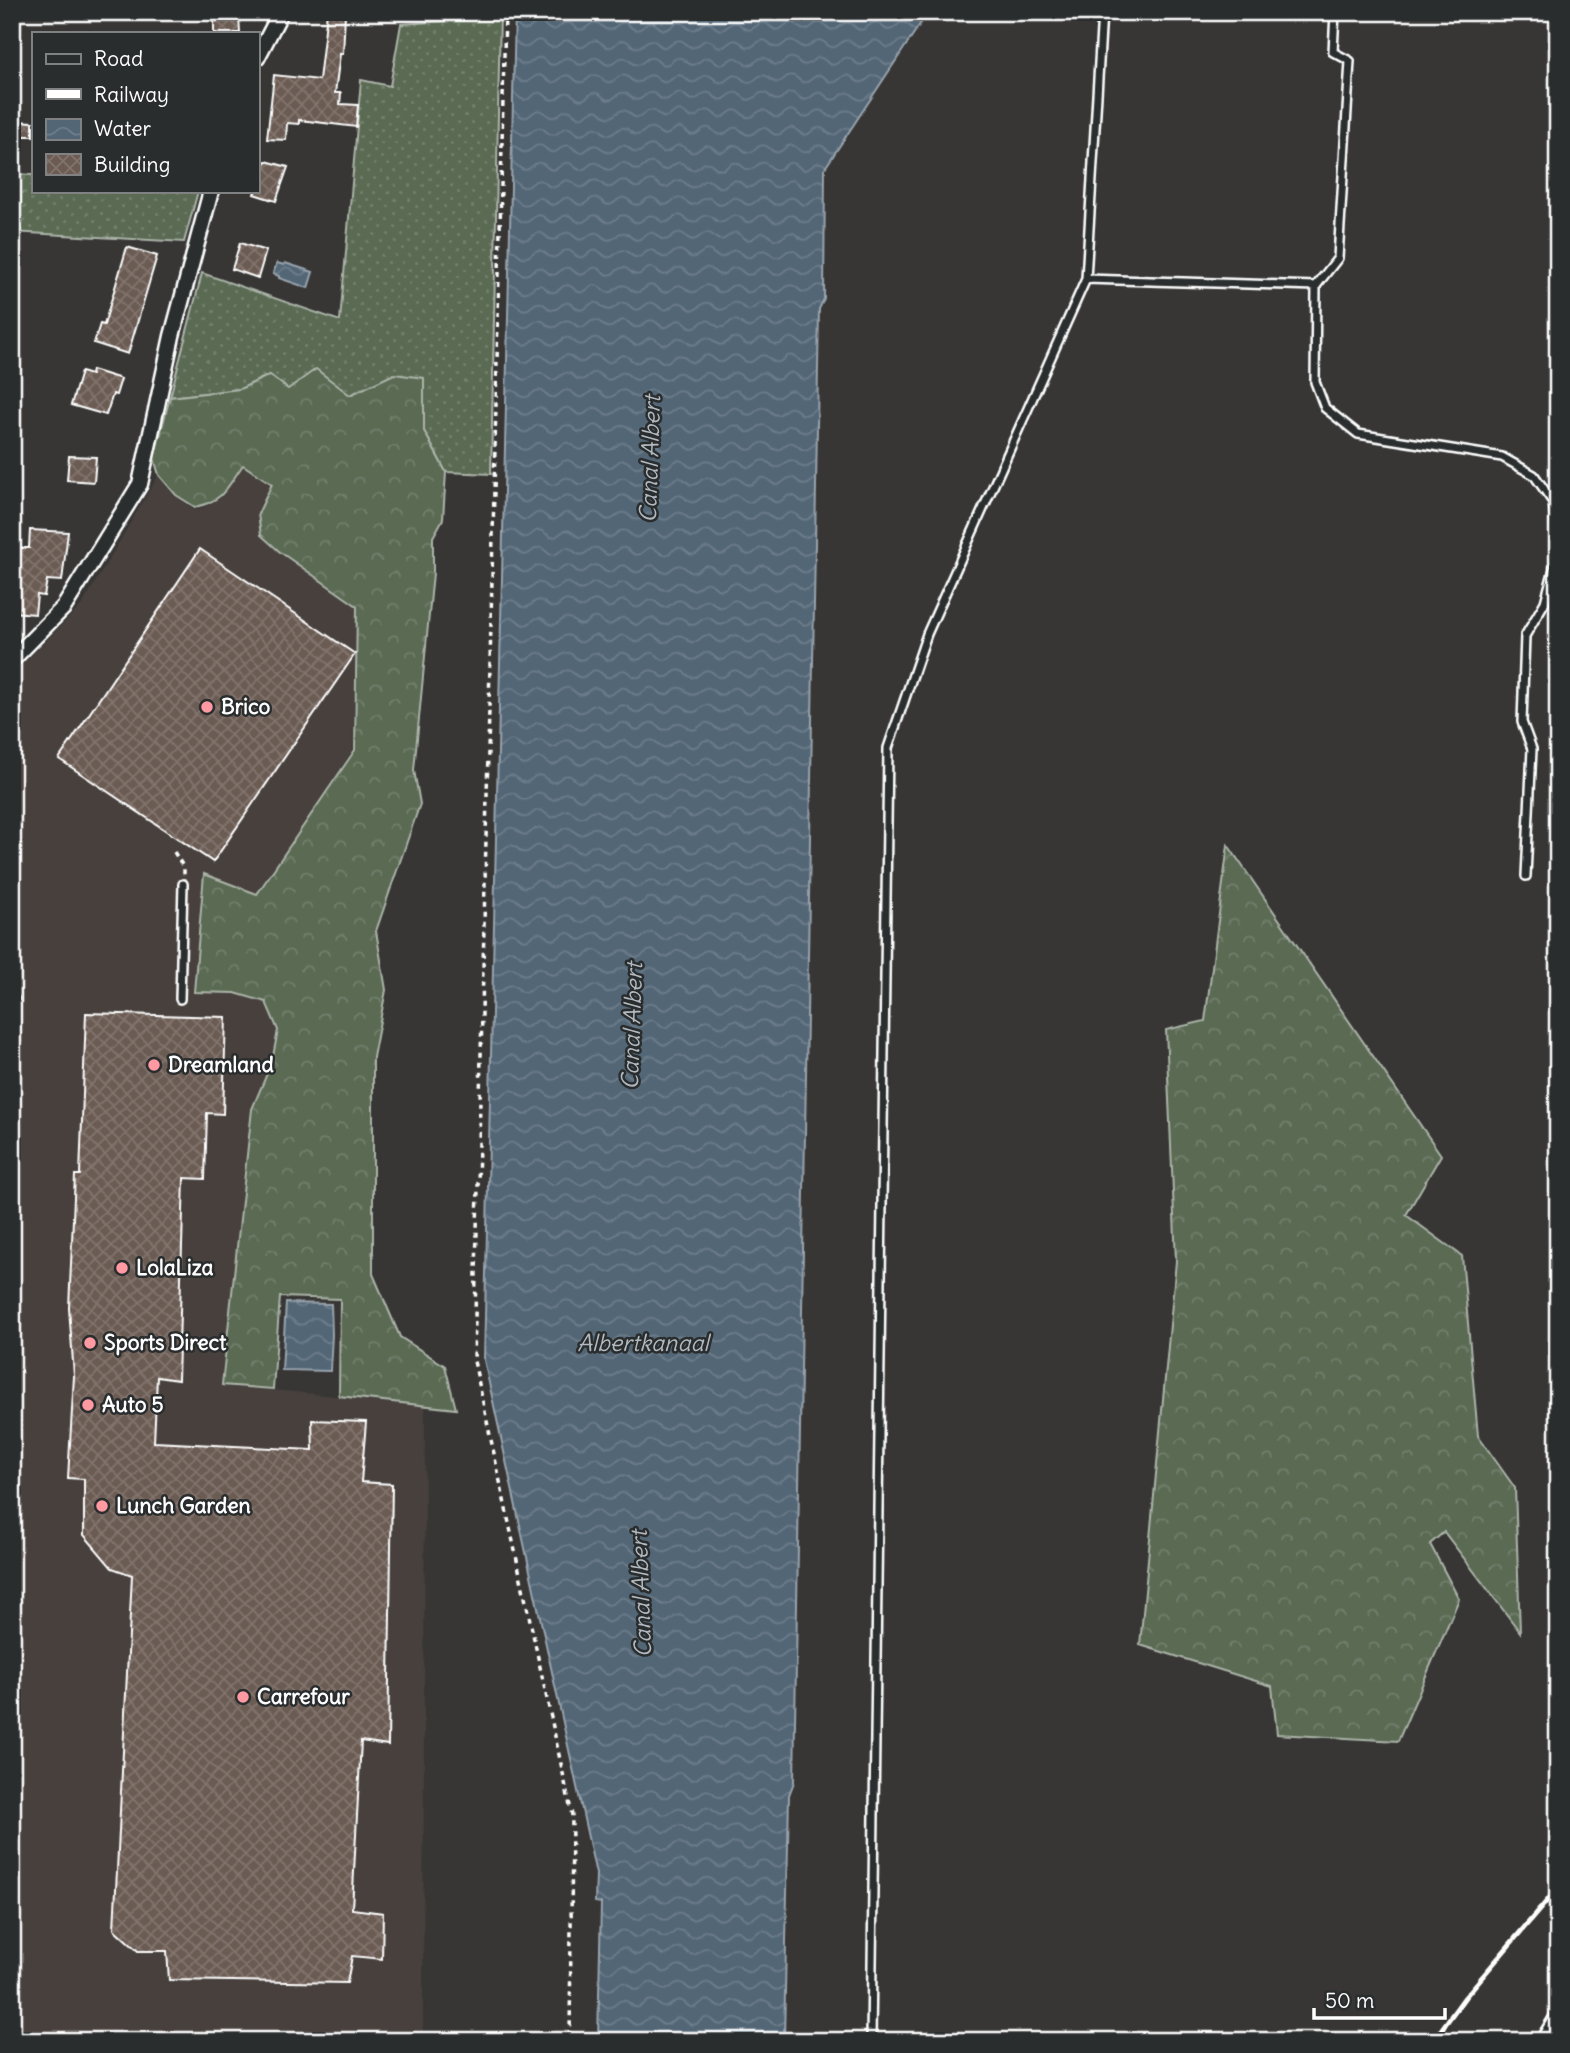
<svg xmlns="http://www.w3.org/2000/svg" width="1570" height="2053" viewBox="0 0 1570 2053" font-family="Delius,sans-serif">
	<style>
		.built { fill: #47413e }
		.grass { fill: url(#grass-dots); stroke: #acb4a9; stroke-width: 2 }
		.forest { fill: url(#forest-crowns); stroke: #acb4a9; stroke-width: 2 }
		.water { fill: url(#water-waves); stroke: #98a3ad; stroke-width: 2 }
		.building { fill: url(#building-cross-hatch); stroke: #fff; stroke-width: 2 }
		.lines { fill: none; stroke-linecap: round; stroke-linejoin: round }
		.lane-casing { stroke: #fff; stroke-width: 12 }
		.street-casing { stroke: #fff; stroke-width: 19 }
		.path { stroke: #fff; stroke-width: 3.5; stroke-dasharray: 5 5; stroke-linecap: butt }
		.lane { stroke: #2a2d2e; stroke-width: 7 }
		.street { stroke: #2a2d2e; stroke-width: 14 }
		.rail { stroke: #fff; stroke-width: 5 }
		.poi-dot { fill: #ff9aa2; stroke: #2a2d2e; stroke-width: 2.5 }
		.labels { text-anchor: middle; stroke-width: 5; stroke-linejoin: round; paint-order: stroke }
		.poi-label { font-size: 21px; font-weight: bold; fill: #fff; stroke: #2a2d2e; text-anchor: start }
		.water-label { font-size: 23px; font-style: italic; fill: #b2bac1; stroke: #2a2d2e }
	</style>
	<defs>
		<pattern id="grass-dots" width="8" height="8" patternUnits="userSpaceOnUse" patternTransform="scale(1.75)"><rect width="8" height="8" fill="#5a6a53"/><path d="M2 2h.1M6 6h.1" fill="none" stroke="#73806d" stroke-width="1.8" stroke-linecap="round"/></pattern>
		<pattern id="forest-crowns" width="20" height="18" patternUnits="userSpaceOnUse" patternTransform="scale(1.75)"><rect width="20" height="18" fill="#5a6a53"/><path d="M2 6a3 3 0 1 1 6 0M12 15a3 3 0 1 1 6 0" fill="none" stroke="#73806d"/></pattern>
		<pattern id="water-waves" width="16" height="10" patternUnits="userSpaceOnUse" patternTransform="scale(1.75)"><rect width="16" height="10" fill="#536676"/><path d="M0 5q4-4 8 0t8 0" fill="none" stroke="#6d7d8b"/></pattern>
		<pattern id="building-cross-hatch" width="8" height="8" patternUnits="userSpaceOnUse" patternTransform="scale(1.75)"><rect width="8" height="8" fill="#6b5b53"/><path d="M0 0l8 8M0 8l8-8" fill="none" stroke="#81746d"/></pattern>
	</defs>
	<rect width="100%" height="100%" fill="#373635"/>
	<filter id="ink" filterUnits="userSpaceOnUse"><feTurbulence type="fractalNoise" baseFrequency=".0143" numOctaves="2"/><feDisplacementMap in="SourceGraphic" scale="14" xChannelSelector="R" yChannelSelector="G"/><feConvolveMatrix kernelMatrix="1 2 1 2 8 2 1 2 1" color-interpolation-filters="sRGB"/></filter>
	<g filter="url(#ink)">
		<path class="built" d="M243 466 272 485 258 514 261 536 280 552 357 606 353 750 257 894 204 874 194 991 235 993 265 1003 278 1030 271 1062 251 1109 222 1385 425 1405 423 2041H12V674L82 605 158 476 175 496 196 510 211 504 224 494Z"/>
		<path class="grass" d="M477 12H500L491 474 446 472 424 431V379L394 375 350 395 288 390 269 375 240 389 170 397 202 273 340 321 361 80 390 86 401 24 477 19Z
			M12 174 33 175V191H198L184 242 12 232Z"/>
		<path class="forest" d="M316 369 350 395 394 374 424 378V431L446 472 443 519 433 537V573L414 770 420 804 376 931 386 990 373 1057V1274L400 1337 445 1366 456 1409 339 1396 340 1299 280 1297 273 1389 222 1385 252 1109 272 1062 278 1030 266 1002 235 993 194 992 204 874 257 894 355 750 357 606 280 552 261 535 258 514 272 484 243 465C227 487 224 501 195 507L176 495 159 475 154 458 170 397 240 389 270 375 288 389Z
			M1228 845 1441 1155 1406 1215 1462 1256 1478 1436 1515 1488 1520 1632 1444 1532 1430 1544 1459 1599 1398 1741 1277 1734 1272 1686 1140 1645 1176 1261 1166 1030 1205 1021Z"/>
		<path class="water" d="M515 12H928L825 168 824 299 819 309 794 1782 789 1795 784 2041H598L601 1903 595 1902 596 1874 484 1360Z
			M277 263 284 265 285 263 313 272 308 288 279 278V276L273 274Z
			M286 1303 331 1304 332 1335 330 1371 282 1370Z"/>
		<path class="building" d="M327 12 345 14 343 54H340L335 93H341L340 104 358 105 356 127 299 120V124L287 123 286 140 267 139 274 75 319 80Z
			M239 15 240 33H214V16Z
			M12 121 33 122V136H12Z
			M266 161 288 167 276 201 254 194 255 191H257V182L259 175H262Z
			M240 243 266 251 258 278 232 269Z
			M127 247 157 256 128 354 94 343 100 324 104 325Z
			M92 370 121 379 116 395 113 394 106 415 71 405 81 372 91 375Z
			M69 456 96 457 94 482 67 480Z
			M30 530 68 532 62 581 47 580 44 596 37 595 35 614 12 612V565H18L19 548H29Z
			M200 549 355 654 213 862 59 759Z
			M86 1013 226 1017 223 1114 207 1113 205 1179 184 1178 178 1380 157 1377 154 1442 313 1450 312 1420 366 1422 361 1482 392 1484 388 1745 361 1741 352 1909 383 1913 382 1959 352 1956 347 1983 169 1980 167 1951H138L114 1929 132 1575 112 1568 84 1535V1479L68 1478 74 1376 69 1308 75 1175H80Z"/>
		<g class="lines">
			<g class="lane-casing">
				<path id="lane" d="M1073 12 1102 15
					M1086 279 1316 286 1315 382 1325 408 1358 434 1502 457 1534 475 1553 502 1558 541
					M1316 286 1338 258 1350 61 1333 52 1335 12
					M1526 876 1532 749 1522 722 1525 636 1545 602 1558 554
					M12 999H14
					M180 999 183 884
					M871 2041 888 748 927 634 1086 279 1102 12
					M1539 2041 1558 2010"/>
			</g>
			<g class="street-casing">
				<path id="street" d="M257 58 281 12
					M12 660 64 607 140 484 172 336 211 191"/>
			</g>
			<path class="path" d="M505 12 474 1361 572 1815 570 2041
				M174 852 184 868V875"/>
			<use href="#lane" class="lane"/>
			<use href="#street" class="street"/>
			<path class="rail" d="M1433 2041 1465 1997 1558 1888"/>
		</g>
	</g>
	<g class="poi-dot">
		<circle cx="207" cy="707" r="7"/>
		<circle cx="154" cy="1065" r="7"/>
		<circle cx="122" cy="1268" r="7"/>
		<circle cx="90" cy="1343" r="7"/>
		<circle cx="88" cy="1405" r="7"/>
		<circle cx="102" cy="1506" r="7"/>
		<circle cx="243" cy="1697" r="7"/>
	</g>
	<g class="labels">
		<g class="poi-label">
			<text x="221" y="714">Brico</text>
			<text x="168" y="1072">Dreamland</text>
			<text x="136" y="1275">LolaLiza</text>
			<text x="104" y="1350">Sports Direct</text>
			<text x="102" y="1412">Auto 5</text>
			<text x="116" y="1513">Lunch Garden</text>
			<text x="257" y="1704">Carrefour</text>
		</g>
		<g class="water-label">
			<text transform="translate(650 459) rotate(-88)" y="8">Canal Albert</text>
			<text transform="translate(632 1026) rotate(-88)" y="8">Canal Albert</text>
			<text x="643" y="1351">Albertkanaal</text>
			<text transform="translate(641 1594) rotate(-92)" y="8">Canal Albert</text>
		</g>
	</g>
	<rect width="1570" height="2053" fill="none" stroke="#2a2d2e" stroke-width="42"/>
	<rect x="21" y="21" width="1528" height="2011" fill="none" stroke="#fff" stroke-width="2.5" filter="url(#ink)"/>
	<rect x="32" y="32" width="228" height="161" fill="#2a2d2e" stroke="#7f8182" stroke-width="2"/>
	<rect x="46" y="54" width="35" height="10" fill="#2a2d2e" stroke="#7f8182" stroke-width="2"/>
	<text x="94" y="66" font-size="21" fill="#ffffff">Road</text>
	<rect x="46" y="89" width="35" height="10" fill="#ffffff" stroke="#7f8182" stroke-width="2"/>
	<text x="94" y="102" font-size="21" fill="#ffffff">Railway</text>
	<rect x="46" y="119" width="35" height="21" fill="url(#water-waves)" stroke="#7f8182" stroke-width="2"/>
	<text x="94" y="136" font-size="21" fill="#ffffff">Water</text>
	<rect x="46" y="154" width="35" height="21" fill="url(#building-cross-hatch)" stroke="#7f8182" stroke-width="2"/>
	<text x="94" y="172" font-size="21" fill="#ffffff">Building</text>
	<path d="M1314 2008v10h131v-10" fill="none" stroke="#ffffff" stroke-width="3.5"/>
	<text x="1325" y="2008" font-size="21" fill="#ffffff" stroke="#2a2d2e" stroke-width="5" paint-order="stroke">50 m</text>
</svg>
